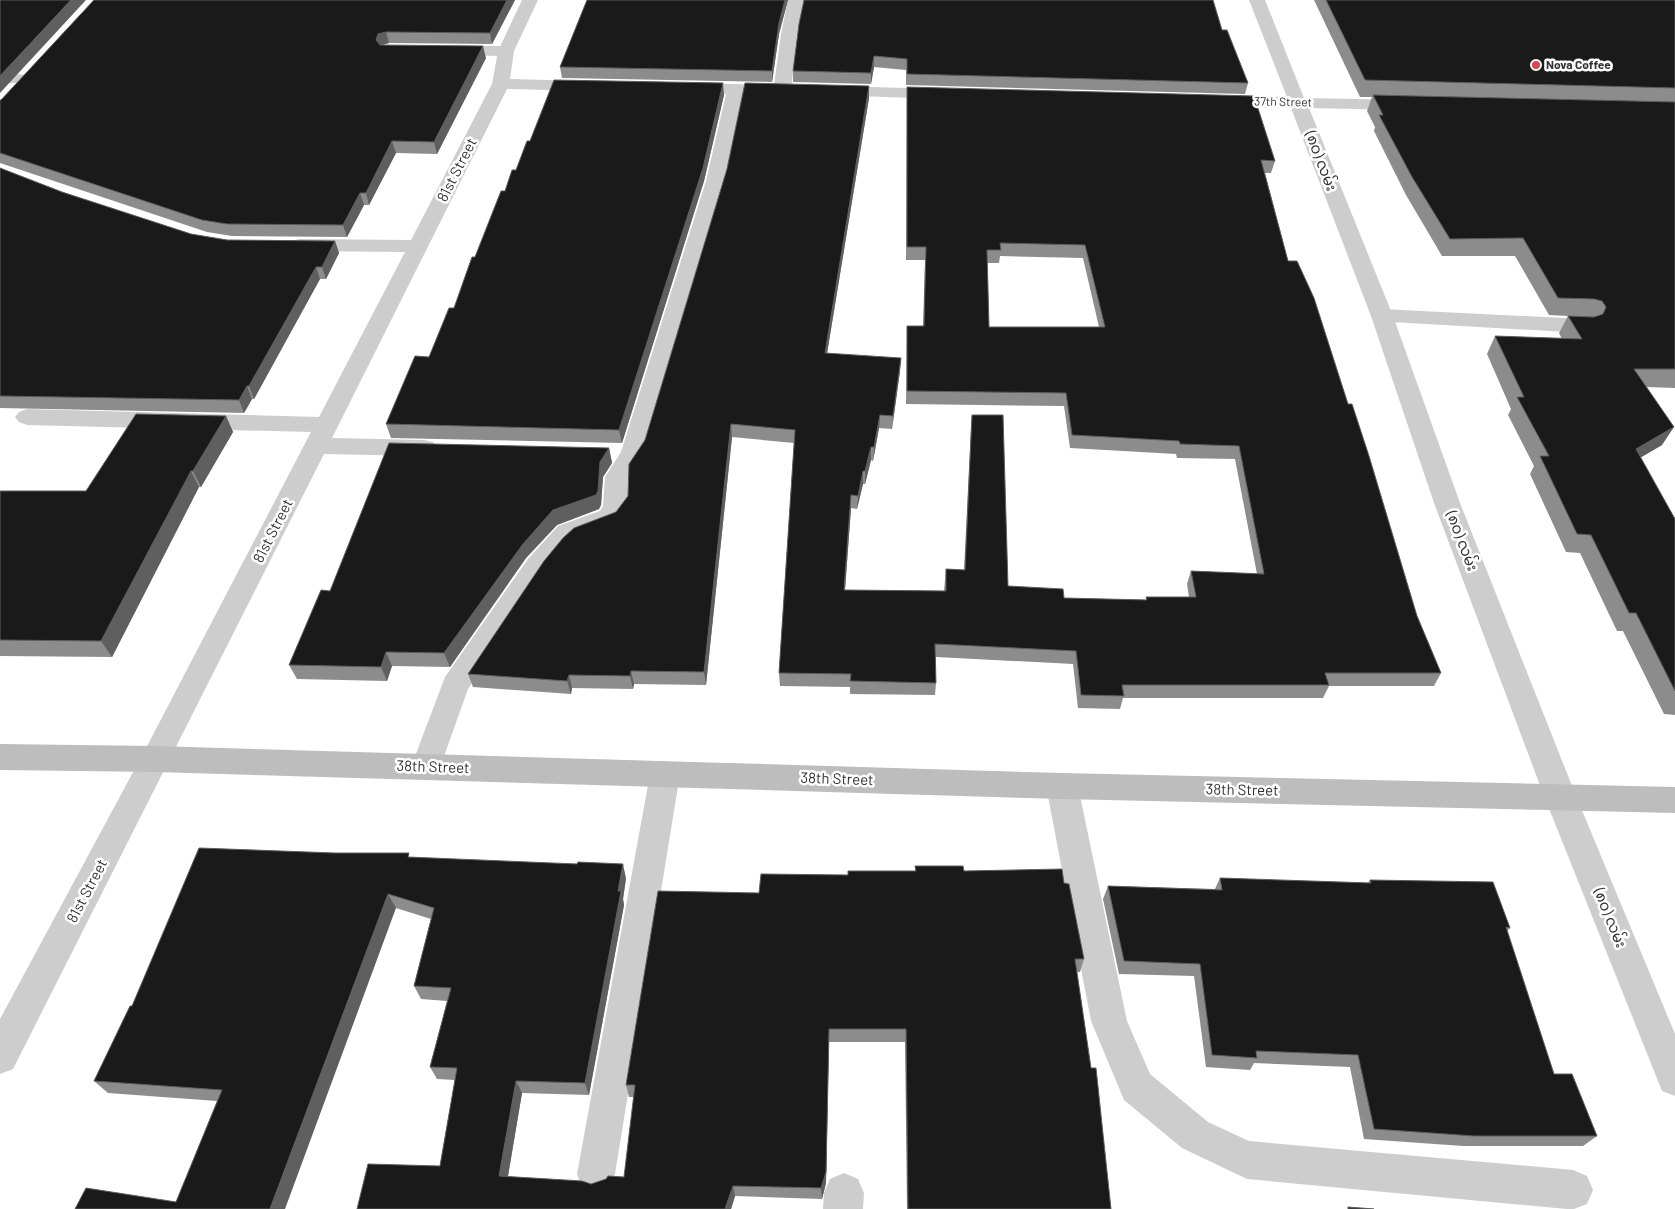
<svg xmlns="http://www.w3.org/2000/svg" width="1675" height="1209" viewBox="0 0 1675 1209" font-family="Barlow,'Noto Sans Myanmar',sans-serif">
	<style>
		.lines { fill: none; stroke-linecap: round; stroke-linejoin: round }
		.service { fill: #cdcdcd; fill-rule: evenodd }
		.minor { fill: #cdcdcd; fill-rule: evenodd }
		.secondary { fill: #bdbdbd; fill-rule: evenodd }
		.wall { fill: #8c8c8c; fill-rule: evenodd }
		.shaded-wall { fill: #5f5f5f }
		.building { fill: #1a1a1a; stroke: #5f5f5f; fill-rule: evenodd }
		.poi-dot { fill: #d64851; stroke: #fff; stroke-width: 2 }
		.labels { text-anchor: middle; stroke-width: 5; stroke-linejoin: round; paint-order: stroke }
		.far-poi-label { font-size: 12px; font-weight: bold; fill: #333; stroke: #fff; text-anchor: start }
		.far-street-label { font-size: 12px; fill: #333; stroke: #fff }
		.street-label { font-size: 15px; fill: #333; stroke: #fff }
	</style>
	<rect width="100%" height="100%" fill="#fff"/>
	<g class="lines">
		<path class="service" d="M448 46H506L512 47 514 51 512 55 506 56 442 55 440 51 442 47Z
			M1382 309 1584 319 1592 321 1595 326 1592 331 1584 333 1374 321 1371 316 1374 311Z"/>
		<path class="minor" d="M522 0H538L514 51 510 79 589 81 595 82 598 86 595 90 589 91 507 89 332 438 424 440 433 442 436 448 433 454 424 456 324 454 13 1069 0 1074V1019L145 750 311 432 27 425 19 422 15 417 19 412 27 409 319 417 405 252 299 251 292 249 289 245 292 241 299 239 411 240 492 84 498 51Z
			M788 0H804L797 34 791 90 788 94 782 95 743 94 726 181 645 453 629 477V508L625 514 618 523 576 540 565 550 546 573 468 689 437 776 426 780 415 776 411 767 445 677 528 559 558 526 600 511 603 506 605 477 621 452 706 181 726 94 687 93 681 92 678 88 681 84 687 83 774 85 781 34Z
			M1249 0H1265L1304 98 1406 100 1412 101 1415 105 1412 109 1406 110 1309 108 1393 316 1460 503 1576 796 1675 1034V1096L1662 1091 1544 796 1434 503 1371 316 1291 108 1217 106 1211 105 1208 101 1211 97 1217 96 1287 97Z
			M0 73 29 75 32 79 29 83H0Z
			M832 86 944 89 950 90 953 94 950 98 944 99 826 95 823 91 826 87Z
			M665 761 676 765 680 774 615 1174 610 1188 596 1193 582 1188 577 1174 650 774 654 765Z
			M1062 773 1073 777 1078 786 1127 1021 1150 1074 1208 1122 1249 1141 1573 1170 1587 1176 1593 1190 1587 1204 1574 1209H1567L1247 1179 1182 1148 1124 1100 1091 1021 1046 786 1051 777Z
			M844 1173 858 1179 864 1193 863 1209H823L824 1193 830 1179Z"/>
		<path class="secondary" d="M0 744 156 746 1062 773 1675 787V813L1062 799 156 772 0 770Z"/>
	</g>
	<path class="wall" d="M94 0H515L492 44 389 43 383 45 486 58 437 154 396 153 369 205H364L347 237 232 236 207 232 0 163V100H1Z
		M587 0H788L779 34 772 82 562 78 560 67Z
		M1314 0H1675V388L1646 387 1662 445 1640 458 1675 519V715L1664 714 1623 631H1617L1580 553 1566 552 1530 474 1534 466 1508 415 1511 409 1487 354 1495 336 1562 339 1559 333 1568 316 1549 315 1515 256H1442L1406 195 1374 131 1375 127 1367 111 1372 97H1360Z
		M799 24 1222 30 1248 83 1245 94 906 85V70L874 67 871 84 793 82V71Z
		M869 86V98L827 353 900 371 892 429 879 428 873 461 871 460 865 484H863L857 509 851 508 845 590 944 591 946 569 964 570 971 428 972 415 1008 586 1064 598 1146 600V597H1189L1187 584 1191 571 1257 574 1235 459 1177 458 1176 454 1070 448 1064 406 906 404 907 326H923L925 260H906L907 87 1275 161 1271 173H1265L1288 261 1348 404 1417 616 1441 673 1434 686H1329L1323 698H1123L1120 709 1078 708 1073 664 936 657V683L935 695 850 694V687L780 686 779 673 794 443 732 437 706 685 634 684 633 689 572 688 571 694 473 687 468 674 616 512 628 496 645 440ZM1000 256 1083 258 1099 327H989L987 263H999Z
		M724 95 704 181 622 443 391 438 386 424 429 357 454 308 505 191 516 170 530 141Z
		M0 168 62 192 191 234 227 240 335 241 339 253 326 279H320L254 399H252L244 413 0 408Z
		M226 416 233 432 201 487H199L112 657 0 656V491H86Z
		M609 448 612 463 603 477 601 505 599 509 557 525 526 558 450 667 392 666 387 681 297 679 289 665Z
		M412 857 626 878 623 899 624 905 589 1095 522 1093 508 1177 591 1184 624 1177 634 1097H629L626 1085 759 893 848 875 915 871V866L964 871 1064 883 1084 959 1080 972H1077L1111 1209H907L905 1042H829L826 1183 822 1199 735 1196 731 1209H357L440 1166 455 1080 437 1079 430 1067 447 1001 421 999 414 986 431 919 396 908 176 1202 217 1101 108 1093 94 1081 132 1006Z
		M1220 878 1368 883 1370 880 1510 928 1507 931 1554 1074 1597 1136 1583 1146H1463L1364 1139 1350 1067 1254 1063 1250 1070 1206 1067 1194 976 1119 974 1103 899 1108 886 1215 889Z"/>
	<path class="shaded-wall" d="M71 0H86L0 93V76Z
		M507 0H515L492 44 490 33Z
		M785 0H788L779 34 772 82V71L779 23Z
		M386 32 389 43 381 45 379 51 376 40 378 34Z
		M483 46 486 58 437 154 434 142Z
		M874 56V67L871 84V73Z
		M723 83 724 95 704 181 622 443 619 430Z
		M869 86V98L825 366V353Z
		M392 141 396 153 369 205 366 193Z
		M360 193 364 205 347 237 343 225Z
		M335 241 339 253 326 279 322 267Z
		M316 267 320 279 254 399 249 386Z
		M901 358 900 371 892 429 893 416Z
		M247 386 252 399 244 413 239 400Z
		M880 415 879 428 873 461 874 447Z
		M226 416 233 432 201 487 193 471Z
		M731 424 732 437 706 685 704 672Z
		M1674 427 1662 445 1624 467 1636 449Z
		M871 447V460L865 484V471Z
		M609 448 612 463 603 477 601 505 599 509 557 525 526 558 450 667 444 653 523 544 553 510 600 462Z
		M191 471 199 487 112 657 101 641Z
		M863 471V484L857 509 858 496Z
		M851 495V508L844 603V590Z
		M386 652 392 666 387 681 381 667Z
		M631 671 634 684 633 689 630 676Z
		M569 675 572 688 571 694 567 681Z
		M623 864 626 878 623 899 624 905 589 1095 585 1083Z
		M388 894 396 908 285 1209H270Z
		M829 1029 826 1183 822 1199 821 1188Z
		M516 1081 522 1093 506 1187 499 1176Z
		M733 1186 735 1196 731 1209H725Z"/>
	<path class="building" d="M0 0H71L0 76Z
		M94 0H507L490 33 386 32 378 34 376 40 380 45 483 46 434 142 392 141 366 193H360L343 225 227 224 202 220 0 153V100H1Z
		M587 0H785L779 23 772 71 560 67Z
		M804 0H1213L1222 30H1227L1248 83 907 74V59L874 56 871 73 793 71 799 24Z
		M1326 0H1675V88L1365 80Z
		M554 80 723 83 703 168 619 430 386 424 415 356 429 357 449 308H454L472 257H475L501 191H505L512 170H516L527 141H530Z
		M745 83 869 86 825 353 901 358 893 416 880 415 874 447H871L865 471H863L858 496 851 495 844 590 946 591V569L965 570 972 415H1003L1008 586 1063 589 1064 598 1147 600 1146 597H1196L1191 571 1264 574 1239 446 1180 444 1179 441 1072 435 1066 393 907 391V326H924L926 247H907V87L1254 96 1275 161 1261 160 1288 261H1297L1314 298 1348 404H1352L1369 456 1417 616 1441 673H1325L1329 685H1122L1124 696 1081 695 1076 651 935 644 936 683 850 681 851 674 779 673 795 430 731 424 704 672 631 671 630 676 569 675 567 681 468 674 544 561 563 538 574 528 616 512 628 496 629 464 645 440 727 169ZM1000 243 1085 245 1105 327H989L987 250H1001Z
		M1373 95 1675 102V369H1634L1674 427 1636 449 1675 519V691L1636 613H1629L1591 535 1577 534 1540 456H1549L1517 397H1524L1495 336 1582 339 1568 316 1594 317 1603 314 1606 307 1602 301 1594 299 1558 298 1523 238 1450 239 1412 177 1379 115H1383Z
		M0 168 62 192 191 234 227 240 335 241 322 267H316L249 386H247L239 400 0 396Z
		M136 414 226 416 193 471H191L101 641 0 640V491H86Z
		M389 443 609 448 600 462 598 491 596 495 553 510 523 544 444 653 386 652 381 667 289 665 321 590 330 591Z
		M199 848 335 853H409L408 857 577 864 578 862 623 864 618 891H621L585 1083 516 1081 499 1176 582 1181 591 1184 606 1179 608 1176 624 1177 635 1085H626L658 891 759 893 761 874 848 875V871H916L915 866H963L964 871 1062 869 1064 883 1069 884 1084 959H1075L1091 1068H1096L1111 1209H908L906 1029H829L826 1172 821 1188 733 1186 725 1209H357L368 1164 440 1166 457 1068 430 1067 451 988 414 986 434 908 388 894 270 1209H75L86 1188 176 1202 222 1090 94 1081 130 1006H132Z
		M1220 878 1371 883 1370 880 1493 882 1510 928 1506 927 1554 1074H1572L1597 1136H1474L1374 1129 1358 1055 1256 1051 1257 1058 1212 1055 1200 964 1124 961 1108 886 1222 890Z
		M1348 1207 1374 1209H1348Z"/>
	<circle class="poi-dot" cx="1536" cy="65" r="5"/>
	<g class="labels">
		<g class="far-poi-label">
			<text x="1546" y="69">Nova Coffee</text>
		</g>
		<g class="far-street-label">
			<text transform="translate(1283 102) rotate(1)" y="4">37th Street</text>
		</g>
		<g class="street-label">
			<text transform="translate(1321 161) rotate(69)" y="5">(၈၀) လမ်း</text>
			<text transform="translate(457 170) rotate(-63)" y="5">81st Street</text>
			<text transform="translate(273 531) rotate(-63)" y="5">81st Street</text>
			<text transform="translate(1462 541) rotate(69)" y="5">(၈၀) လမ်း</text>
			<text transform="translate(433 767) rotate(2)" y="5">38th Street</text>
			<text transform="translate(837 779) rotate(2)" y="5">38th Street</text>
			<text transform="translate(1242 790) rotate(1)" y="5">38th Street</text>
			<text transform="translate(87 891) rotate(-62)" y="5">81st Street</text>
			<text transform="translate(1610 918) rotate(68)" y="5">(၈၀) လမ်း</text>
		</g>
	</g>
</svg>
